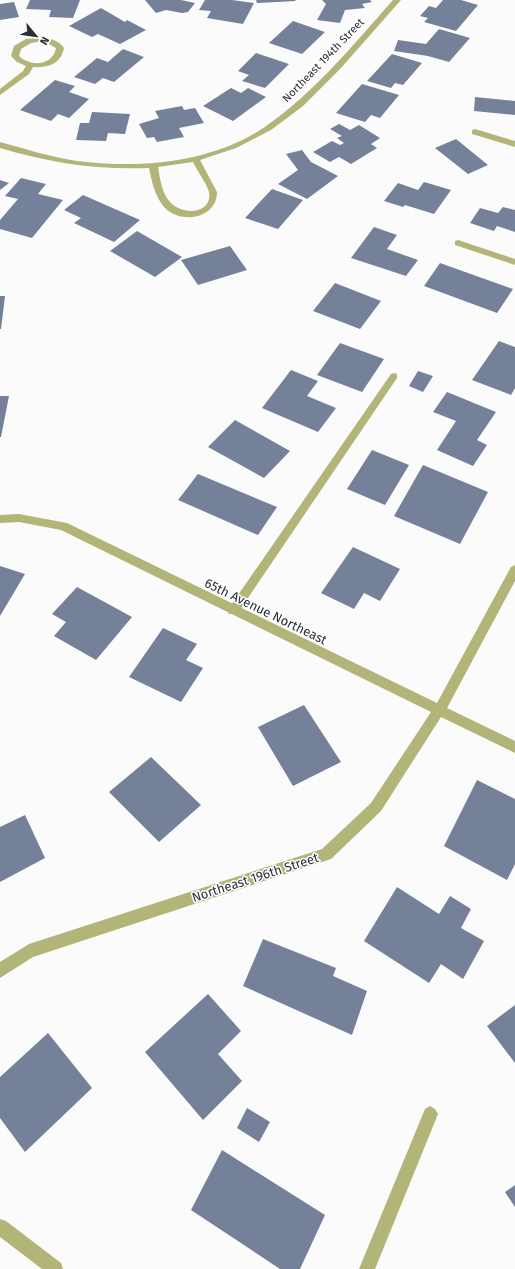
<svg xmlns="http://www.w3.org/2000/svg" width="515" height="1269" viewBox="0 0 515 1269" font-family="'Fira Sans',sans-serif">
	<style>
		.building { fill: #758099 }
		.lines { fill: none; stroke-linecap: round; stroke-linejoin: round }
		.lane { fill: #b2b478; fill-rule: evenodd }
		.street { fill: #b2b478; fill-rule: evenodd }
		.labels { text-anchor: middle; stroke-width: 3; stroke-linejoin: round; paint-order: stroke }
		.far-street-label { font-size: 11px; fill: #292e38; stroke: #fff }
		.street-label { font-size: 13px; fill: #292e38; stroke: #fff }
	</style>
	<rect width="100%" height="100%" fill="#fbfbfb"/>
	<path class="building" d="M30 0H80L73 18 49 17 51 10 26 9Z
		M145 0H181L195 3 188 12 182 13 166 10 156 13Z
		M205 0H232L254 3 243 24 207 18 211 11 199 10Z
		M256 0H295L296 1 257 3Z
		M322 0H370L372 2 362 4 365 8 345 10 340 23 317 20 326 4Z
		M443 0H461L478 5 456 31 424 22 428 18 420 16 429 6 436 8Z
		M14 2 19 17 0 20V4Z
		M101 8 125 22 127 20 146 30 120 44 98 34 92 37 69 26Z
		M293 21 325 32 302 54 269 43Z
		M439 29 470 38 449 62 428 56 394 51 398 40 426 44Z
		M123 49 144 57 114 82 103 78 95 84 74 77 97 58 108 62Z
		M256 53 289 64 265 88 242 81 249 75 238 71Z
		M392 54 422 63 403 85 395 83 391 88 367 81Z
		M55 80 75 86 69 92 89 99 69 118 58 114 51 121 20 110Z
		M362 84 399 95 380 118 371 115 365 122 336 113Z
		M231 88 241 93 248 88 266 97 233 121 203 106Z
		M475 97 515 101V115L474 111Z
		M182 106 184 110 195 108 204 123 179 128 184 137 157 142 154 137 147 138 139 124 159 118 155 111Z
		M92 112 130 114 125 134 108 133 106 141 76 140 80 123H89Z
		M339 124 350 130 359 125 380 138 371 144 377 148 351 164 339 157 330 162 313 152 332 141 340 145 344 143 337 138 342 136 330 129Z
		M456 139 488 165 468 174 435 148Z
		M302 150 311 162 338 176 307 199 278 184 298 170 286 154Z
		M21 178 46 184 38 194 63 200 32 238 0 229V220L18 199 5 196Z
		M0 180 9 183 0 190Z
		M424 182 451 190 434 214 405 205 403 207 384 201 398 183 418 190Z
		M272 189 303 200 278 229 245 218Z
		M83 195 140 220 114 242 74 223 81 218 64 210Z
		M503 207 515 210V232L497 226 494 231 470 223 480 208 498 213Z
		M374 227 397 235 387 249 418 260 406 276 351 258Z
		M137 231 182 257 155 277 110 251Z
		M230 246 247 270 198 285 181 260Z
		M440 263 513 289 497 313 424 286Z
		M335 283 381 301 360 329 313 311Z
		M0 296H5L1 329H0Z
		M499 341 515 347V388L511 395 472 380Z
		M340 343 384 359 362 392 317 375Z
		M291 370 318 381 307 396 336 408 318 432 262 408Z
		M418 371 433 376 423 392 409 386Z
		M447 392 496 412 477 440 487 445 473 466 437 450 456 421 433 412Z
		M0 396H9L1 437H0Z
		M235 420 290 451 264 478 208 447Z
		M372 450 409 465 385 505 347 489Z
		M423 465 488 492 460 544 394 516Z
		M198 474 277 507 258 535 178 500Z
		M353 547 400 569 380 601 364 593 354 609 321 593Z
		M0 566 25 574 0 616Z
		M77 587 132 617 96 660 54 636 66 622 52 614Z
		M163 628 197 644 186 660 203 668 181 702 129 677Z
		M304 705 341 762 293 786 258 727Z
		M151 757 201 805 159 842 109 792Z
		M477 780 515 799V864L507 880 444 846Z
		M25 815 45 858 0 882V827Z
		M397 887 439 914 450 896 471 909 461 928 484 941 463 979 441 964 429 983 364 941Z
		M263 939 336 968 333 976 367 991 352 1035 243 986Z
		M208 994 241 1031 218 1054 242 1081 203 1120 145 1052Z
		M515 1005V1063L487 1026Z
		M48 1033 92 1088 25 1152 0 1118V1077Z
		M247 1108 270 1122 259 1142 237 1128Z
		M222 1150 325 1215 300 1269H280L191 1210Z
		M515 1185V1207L505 1192Z"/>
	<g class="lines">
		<path class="lane" d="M394 373 397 374V378L237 614H229L228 611 229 608 391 374Z"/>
		<path class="street" d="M393 0H401L341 68 303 106 271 130 236 148 200 160 217 192C217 218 182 225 165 208 155 197 152 182 149 168 96 170 51 163 0 148V142C26 149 50 157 77 161 139 169 213 163 266 126 315 92 354 44 393 0ZM193 162C197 171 206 182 209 192 213 214 182 216 170 202 162 193 160 179 158 167Z
			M40 38C50 38 58 40 64 48 61 64 48 68 33 67L29 74 0 95V89L23 71 26 66 17 62 11 56 14 46 26 39ZM37 42 47 43 56 48C53 66 30 67 19 56L21 49 31 43Z
			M475 129 515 141V147L472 134V130Z
			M458 240 515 259V265L455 245V241Z
			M19 514 67 523 437 703 511 567 515 565V581L447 708 515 741V753L441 717 381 811 331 859 33 957 0 978V962L29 944 322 849 371 803 431 712 61 530 19 522 0 523V515Z
			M430 1106 435 1109 438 1114 375 1269H359L425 1109Z
			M0 1219 6 1221 61 1263 63 1269H42L0 1237Z"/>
	</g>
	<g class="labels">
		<g class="far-street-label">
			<text transform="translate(323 60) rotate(-46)" y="4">Northeast 194th Street</text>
		</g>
		<g class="street-label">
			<text transform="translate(266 611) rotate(26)" y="5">65th Avenue Northeast</text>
			<text transform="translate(255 877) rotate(-18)" y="5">Northeast 196th Street</text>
		</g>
	</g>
	<g transform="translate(36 36) rotate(119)" stroke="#ffffff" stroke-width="3" paint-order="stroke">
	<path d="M0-3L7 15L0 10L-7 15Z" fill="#292e38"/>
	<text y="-6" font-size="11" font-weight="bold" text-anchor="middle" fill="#292e38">N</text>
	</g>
</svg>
